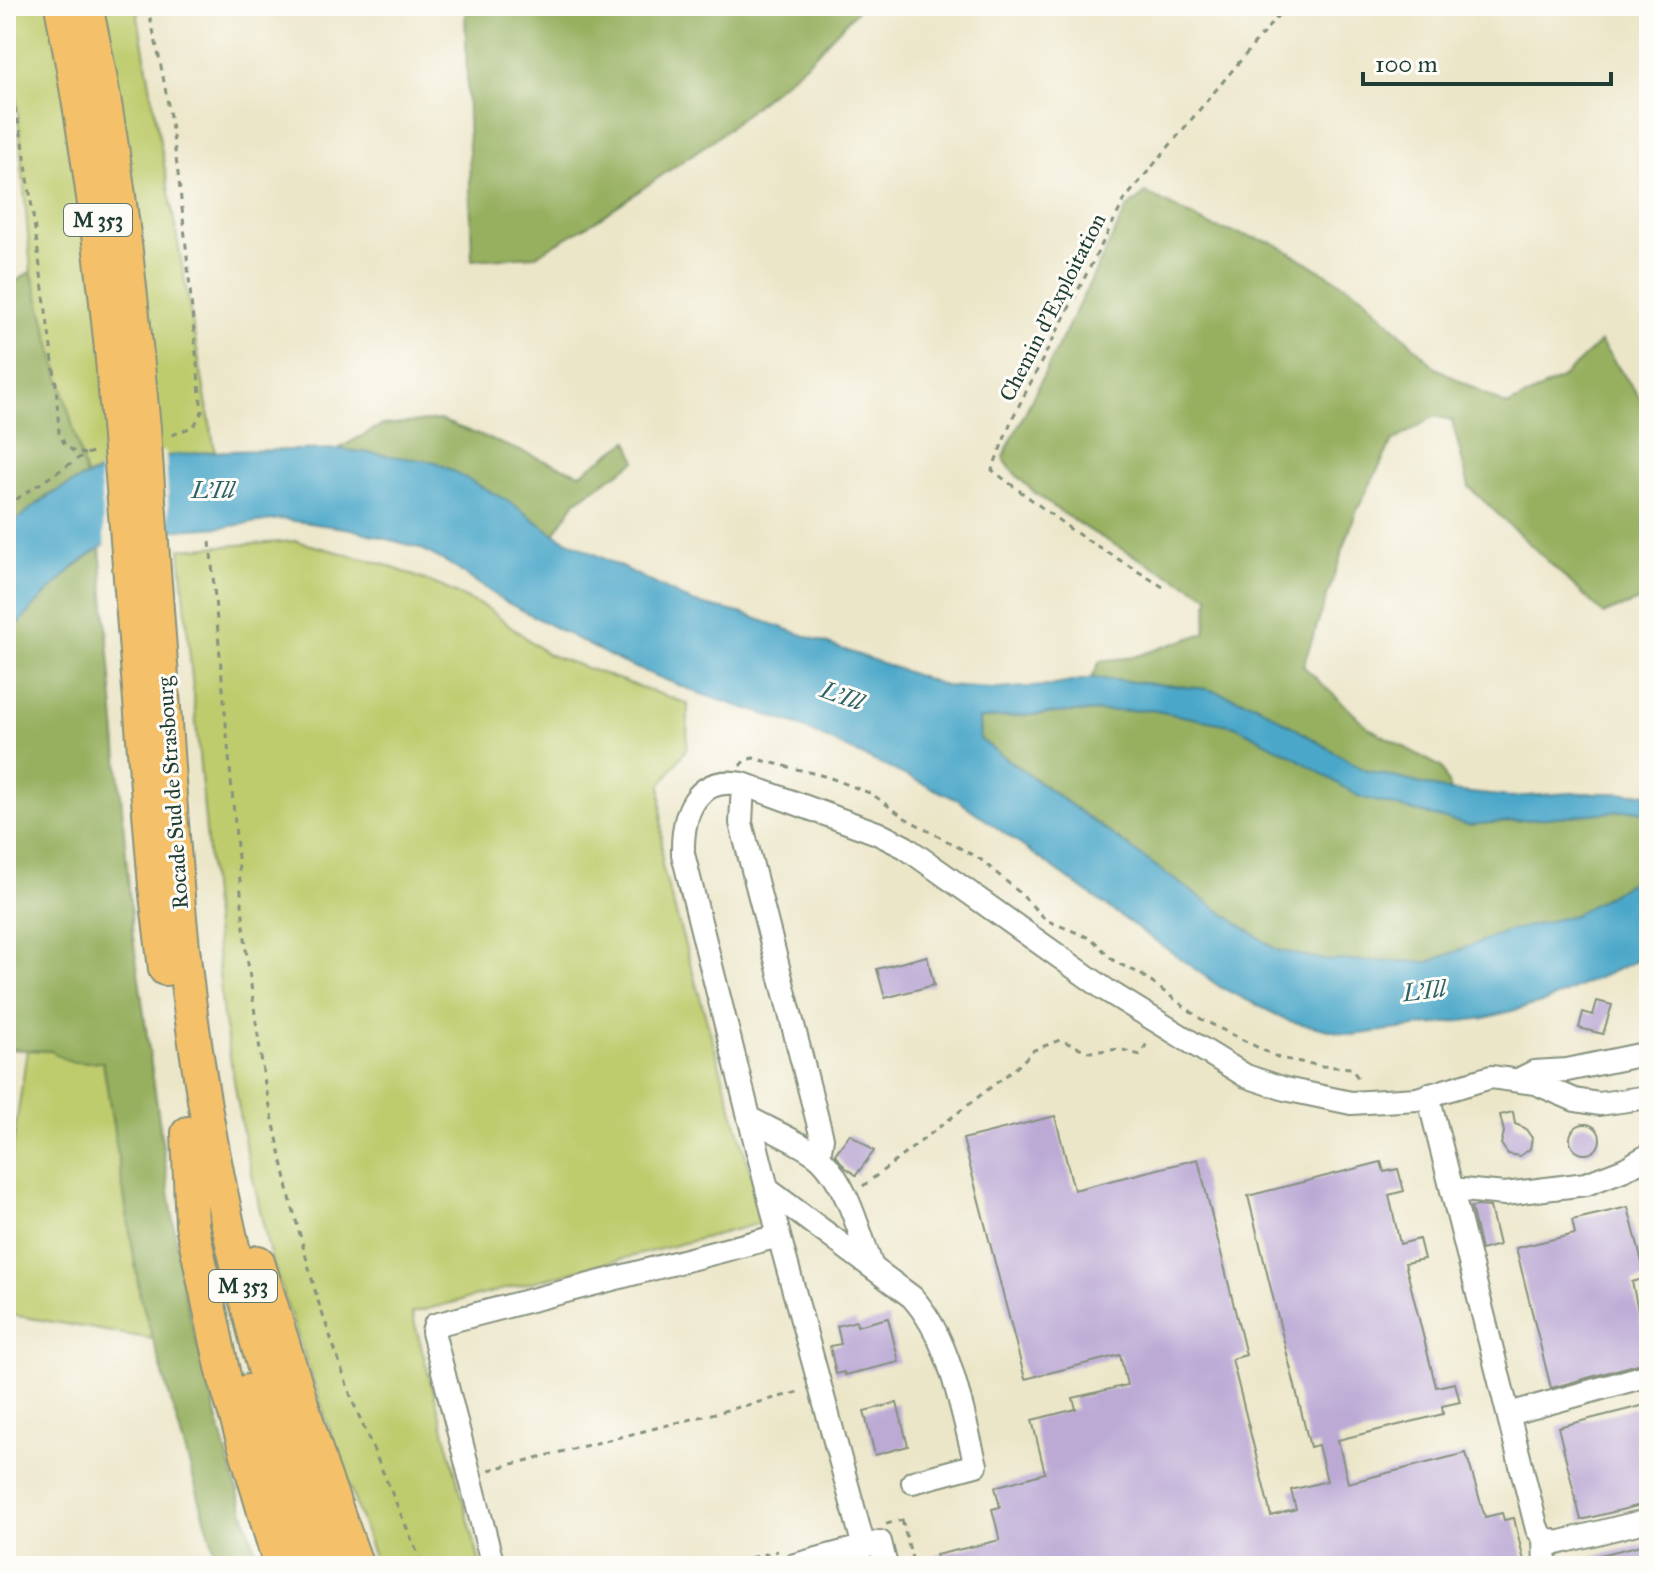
<svg xmlns="http://www.w3.org/2000/svg" width="1655" height="1572" viewBox="0 0 1655 1572" font-family="'IM FELL Great Primer',serif">
	<style>
		.green { fill: #bfcc6e; stroke: #6f8451; stroke-width: 2 }
		.forest { fill: #97b061; stroke: #5b764a; stroke-width: 2 }
		.water { fill: #4ba7c9; stroke: #35727e; stroke-width: 2 }
		.pier { fill: #ece6c9 }
		.building { fill: #bcaad5 }
		.lines { fill: none; stroke-linecap: round; stroke-linejoin: round }
		.minor-casing { stroke: #86927e; stroke-width: 26 }
		.highway-casing { stroke: #86927e; stroke-width: 36 }
		.path { stroke: #86927e; stroke-width: 3; stroke-dasharray: 6 6; stroke-linecap: butt }
		.minor { stroke: #fff; stroke-width: 22 }
		.highway { stroke: #f4c16a; stroke-width: 32 }
		.highway-bridge-casing { stroke: #86927e; stroke-width: 36; stroke-linecap: butt }
		.highway-bridge { stroke: #f4c16a; stroke-width: 32 }
		.labels { text-anchor: middle; stroke-width: 6; stroke-linejoin: round; paint-order: stroke }
		.shield { fill: #fdfcf7; stroke: #62766e; stroke-width: 2 }
		.shield-label { font-size: 20px; font-weight: bold; fill: #1f3d34 }
		.street-label { font-size: 22px; fill: #1f3d34; stroke: #fdfcf7 }
		.water-label { font-size: 24px; font-style: italic; fill: #2e6268; stroke: #fdfcf7 }
	</style>
	<rect width="100%" height="100%" fill="#fdfcf7"/>
	<filter id="ink" filterUnits="userSpaceOnUse"><feTurbulence type="fractalNoise" baseFrequency=".0125" numOctaves="2"/><feDisplacementMap in="SourceGraphic" scale="16" xChannelSelector="R" yChannelSelector="G"/><feConvolveMatrix kernelMatrix="1 2 1 2 8 2 1 2 1" color-interpolation-filters="sRGB"/></filter>
	<filter id="wash" filterUnits="userSpaceOnUse"><feTurbulence type="fractalNoise" baseFrequency=".006" numOctaves="4" result="noise"/><feDisplacementMap in="SourceGraphic" scale="32" xChannelSelector="R" yChannelSelector="G"/><feGaussianBlur stdDeviation="1.8" result="paint"/><feColorMatrix in="noise" values="0 0 0 0 0 0 0 0 0 0 0 0 0 0 0 0 0 1.4 0 .05"/><feComposite in="paint" operator="in"/></filter>
	<g filter="url(#wash)">
		<rect width="100%" height="100%" fill="#ece6c9"/>
		<path class="green" d="M6 6H136L215 451 131 461 86 476 31 271 13 55 6 29Z
			M296 541 383 564 440 586 487 608 547 654 688 704 687 748 661 785 662 866 765 1222 412 1313 481 1566H377L271 1259 244 1139 223 1016 180 549Z
			M27 1050 51 1051 71 1062 103 1061 140 1295 153 1339 6 1314V1194Z"/>
		<path class="forest" d="M465 6H861L809 61 719 136 597 220 535 256 472 260Z
			M1146 193 1213 227 1274 243 1362 295 1436 368 1507 406 1561 379 1600 342 1649 410V597L1604 614 1469 487 1452 420 1435 416 1392 442 1356 512 1303 666 1369 728 1441 767 1451 791 1364 770 1255 704 1207 689 1092 678 1100 661 1134 657 1205 633 1209 596C1156 566 1030 508 1003 457L1127 208Z
			M31 271 86 476 46 496 6 530V288Z
			M440 420 580 474 628 441 636 461 576 501 554 534 510 502 386 455 338 449 382 425Z
			M100 547 133 937 183 1289 226 1451 260 1566H219L140 1295 103 1062H70L51 1051 6 1049V638C35 604 64 573 100 547Z
			M1151 710 1235 726 1293 756 1468 825 1634 810 1649 814V872L1574 915 1505 933 1429 962 1324 960 1277 950 1175 880 980 739 979 719 1070 712Z"/>
		<path class="water" d="M338 449 436 462 510 502 554 534 692 602 744 614 946 686 991 689 1050 686 1092 678 1207 689 1255 704 1364 770 1451 791 1511 797 1571 793H1649V814L1634 810 1468 825 1360 797 1293 756 1235 726 1151 710 1070 712 979 719 980 739 994 750 1175 880 1277 950 1324 960 1429 962 1505 932 1574 915 1649 872V955L1545 1002 1485 1018 1352 1035 1289 1021 1220 987 958 800 795 724 701 694 621 662 504 601 448 563 420 548 351 529 280 519 224 527 175 530 110 541 76 565 35 605 6 638V530C98 439 220 453 338 449Z"/>
		<path class="pier" d="M166 451 170 535 111 544 105 549 99 467 130 457Z"/>
		<g id="blocks">
			<path class="building" d="M927 956 934 985 885 998 877 969Z
				M1597 1001 1612 1005 1603 1034 1579 1028 1583 1012 1593 1015Z
				M1513 1112 1515 1124 1525 1128 1532 1138 1530 1149 1520 1156 1508 1154 1501 1144 1504 1132 1500 1115Z
				M1055 1116 1074 1190 1198 1159 1246 1355 1232 1359 1271 1516 1296 1509 1291 1490 1327 1481 1318 1445 1310 1447 1248 1196 1381 1162 1384 1172 1398 1169 1404 1191 1389 1195 1400 1244 1419 1239 1424 1259 1405 1263 1436 1387 1455 1383 1460 1402 1442 1406 1443 1414 1338 1440 1348 1483 1466 1453 1485 1517 1502 1513 1504 1520 1514 1518 1524 1561 1503 1566H939L936 1555 1000 1540 992 1509 1000 1507 995 1487 1045 1473 1032 1420 1076 1409 1073 1398 1127 1385 1120 1355 1025 1379 963 1139Z
				M1570 1139a15 15 0 1 1 30 0a15 15 0 1 1-30 0Z
				M850 1134 874 1151 856 1175 845 1167 835 1154Z
				M1478 1206 1490 1207 1499 1245 1481 1250 1471 1207Z
				M1628 1207 1646 1278 1632 1282 1649 1361 1551 1388 1516 1248 1575 1234 1572 1220Z
				M888 1318 899 1362 845 1375 844 1372 836 1374 830 1346 841 1344 837 1326 856 1321 857 1326Z
				M897 1403 908 1446 875 1455 864 1411Z
				M1649 1404V1503L1581 1520 1558 1427Z
				M1649 1543V1566H1576V1561Z"/>
		</g>
	</g>
	<g filter="url(#ink)">
		<use href="#blocks" fill-opacity="0" stroke="#86927e" stroke-width="2"/>
		<g class="lines">
			<g class="minor-casing">
				<path id="minor" d="M743 784 741 823 822 1138 819 1156
					M1520 1079 1534 1072 1567 1070 1649 1053
					M1428 1095 1537 1529 1544 1538 1557 1543 1649 1520
					M749 1118C768 1129 806 1145 821 1159 848 1186 859 1232 872 1267
					M767 1189 912 1297C951 1340 961 1409 976 1465L913 1482
					M1452 1189 1505 1194 1586 1184 1625 1169 1649 1155
					M1509 1414 1649 1375
					M1544 1538 1545 1566
					M864 1547 779 1236 683 854C682 814 695 775 743 784L877 833 905 847 1106 990 1246 1076 1285 1089 1351 1103 1417 1099 1491 1077 1535 1083 1575 1100 1599 1104 1649 1097
					M493 1566 433 1332 435 1325 779 1236
					M791 1566 880 1542 886 1566"/>
			</g>
			<g class="highway-casing">
				<path id="highway" d="M61 6C90 150 107 291 119 437
					M86 6C117 146 131 287 144 429
					M154 571C166 714 171 857 189 999 214 1192 259 1384 331 1566
					M130 578 155 886 165 969
					M188 1133 192 1225 224 1376 280 1566
					M258 1262 322 1469 357 1566
					M248 1391 305 1566"/>
			</g>
			<path class="path" d="M147 6C182 138 187 277 202 412L194 426 168 437
				M6 72 23 142 56 384 59 433 64 443 74 452 85 454
				M6 506 85 454 98 451
				M210 542 246 949 264 1079 291 1202 318 1301 353 1402 423 1566
				M1163 587 1073 531 992 470 1012 419 1125 199 1286 6
				M740 766 744 761 753 758 828 777 872 794 905 818 980 859 1020 893 1046 920 1092 939 1115 962 1139 973 1201 1019 1279 1058 1322 1066 1351 1068 1361 1082
				M863 1186 1017 1067 1034 1050 1060 1040 1090 1052 1120 1049 1140 1055 1149 1040
				M489 1470 803 1391
				M902 1520 914 1566
				M886 1524 907 1519
				M716 1566 778 1551"/>
			<use href="#minor" class="minor"/>
			<use href="#highway" class="highway"/>
			<g class="highway-bridge-casing">
				<path id="highway-bridge" d="M144 429 154 571
					M119 437 130 578"/>
			</g>
			<use href="#highway-bridge" class="highway-bridge"/>
		</g>
	</g>
	<g class="labels">
		<g class="shield">
			<rect x="64" y="204" width="68" height="32" rx="6"/>
			<rect x="209" y="1270" width="68" height="32" rx="6"/>
		</g>
		<g class="shield-label">
			<text x="98" y="227">M 353</text>
			<text x="243" y="1293">M 353</text>
		</g>
		<g class="street-label">
			<text transform="translate(1052 307) rotate(-63)" y="8">Chemin d'Exploitation</text>
			<text transform="translate(172 793) rotate(-94)" y="8">Rocade Sud de Strasbourg</text>
		</g>
		<g class="water-label">
			<text x="213" y="498">L'Ill</text>
			<text transform="translate(842 696) rotate(20)" y="8">L'Ill</text>
			<text transform="translate(1424 991) rotate(-7)" y="8">L'Ill</text>
		</g>
	</g>
	<rect width="1655" height="1572" fill="none" stroke="#fdfcf7" stroke-width="32"/>
	<path d="M1363 72v12h248v-12" fill="none" stroke="#1f3d34" stroke-width="4"/>
	<text x="1375" y="72" font-size="24" fill="#1f3d34" stroke="#fdfcf7" stroke-width="6" paint-order="stroke">100 m</text>
</svg>
